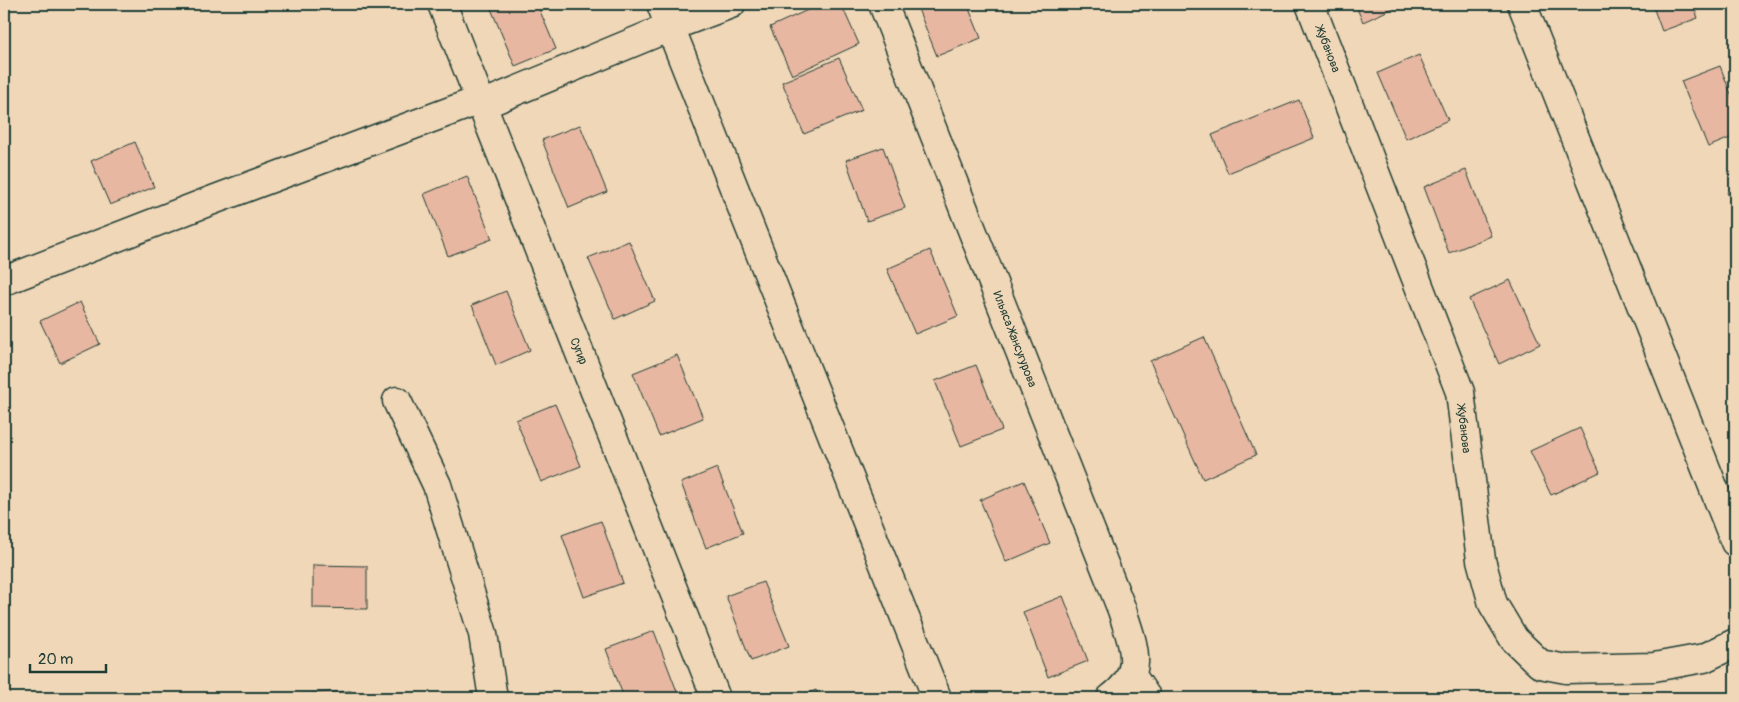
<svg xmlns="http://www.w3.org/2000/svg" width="1739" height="702" viewBox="0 0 1739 702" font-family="Pangolin,sans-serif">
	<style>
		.building { fill: #e8b7a2; stroke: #1f3d34 }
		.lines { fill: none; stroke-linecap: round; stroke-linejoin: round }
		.street-casing { stroke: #1f3d34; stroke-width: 31 }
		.street { stroke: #f0d7b8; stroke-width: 28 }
		.labels { text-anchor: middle; stroke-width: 4; stroke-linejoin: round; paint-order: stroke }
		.street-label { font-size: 12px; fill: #1f3d34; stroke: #f0d7b8 }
	</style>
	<rect width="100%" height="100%" fill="#f0d7b8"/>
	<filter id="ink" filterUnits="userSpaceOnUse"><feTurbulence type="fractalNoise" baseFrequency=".02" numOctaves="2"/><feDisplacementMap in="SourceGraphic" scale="10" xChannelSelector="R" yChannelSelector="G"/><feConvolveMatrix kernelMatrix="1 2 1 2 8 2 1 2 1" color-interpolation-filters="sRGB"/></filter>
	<g filter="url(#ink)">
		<path class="building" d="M489 4H537L556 49 515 66Z
			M821 4H841L859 44 792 75 770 27Z
			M916 4H967L981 38 937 56Z
			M1355 4H1399L1400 5 1363 22Z
			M1652 4H1693L1698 18 1662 31Z
			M1419 55 1448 120 1406 139 1378 73Z
			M839 58 862 110 804 134 782 82Z
			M1720 66 1735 104V136L1708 147 1681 81Z
			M1299 100 1314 138 1228 173 1212 135Z
			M580 125 607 192 569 208 542 140Z
			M135 142 154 187 110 205 91 161Z
			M883 147 905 208 867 221 846 160Z
			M1466 170 1491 236 1449 253 1424 187Z
			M467 176 492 239 448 256 424 194Z
			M1735 189V212L1727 192Z
			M629 241 655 301 615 319 588 258Z
			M930 250 958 316 915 334 887 269Z
			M1510 280 1540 344 1499 364 1469 299Z
			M506 291 530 350 496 365 472 305Z
			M80 302 100 344 60 363 40 321Z
			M1204 337 1256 455 1203 479 1150 361Z
			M677 355 703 418 659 436 633 373Z
			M976 365 1002 430 961 446 935 381Z
			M555 404 581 466 541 482 516 420Z
			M1580 428 1600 472 1551 495 1530 451Z
			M717 468 743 533 706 548 681 483Z
			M1024 481 1050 543 1006 562 980 500Z
			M601 521 623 583 584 597 562 535Z
			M313 565 367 566V609L313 608Z
			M763 582 789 646 751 661 726 596Z
			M1063 596 1088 661 1048 677 1023 612Z
			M654 631 678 694 667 698H624L606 649Z
			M816 690 819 698H797Z
			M351 691 352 698H299V694Z"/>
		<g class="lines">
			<g class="street-casing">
				<path id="street" d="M442 4 716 698
					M661 4 937 698
					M883 4 1122 610C1133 646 1147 672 1111 698
					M1310 4 1460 392 1481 560 1493 604 1514 639 1540 664 1566 669 1654 667 1704 658 1735 643
					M1522 4 1735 542
					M482 105 670 27 731 4
					M4 281 205 203 480 100
					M397 401 437 485 483 634 493 698
					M1132 676 1147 698"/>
			</g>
			<use href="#street" class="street"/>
		</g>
	</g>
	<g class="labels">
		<g class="street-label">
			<text transform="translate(1328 49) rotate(69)" y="4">Жубанова</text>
			<text transform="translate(1015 339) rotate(69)" y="4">Ильяса Жансугурова</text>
			<text transform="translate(579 351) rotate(68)" y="4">Сугир</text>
			<text transform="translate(1464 429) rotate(83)" y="4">Жубанова</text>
		</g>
	</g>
	<rect width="1739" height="702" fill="none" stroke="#f0d7b8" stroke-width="20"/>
	<rect x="10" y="10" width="1719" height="682" fill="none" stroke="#1f3d34" stroke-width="2" filter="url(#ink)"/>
	<path d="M30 664v8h76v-8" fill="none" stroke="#1f3d34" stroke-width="2.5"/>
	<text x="38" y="664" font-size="15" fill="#1f3d34" stroke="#f0d7b8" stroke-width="4" paint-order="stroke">20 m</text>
</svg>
